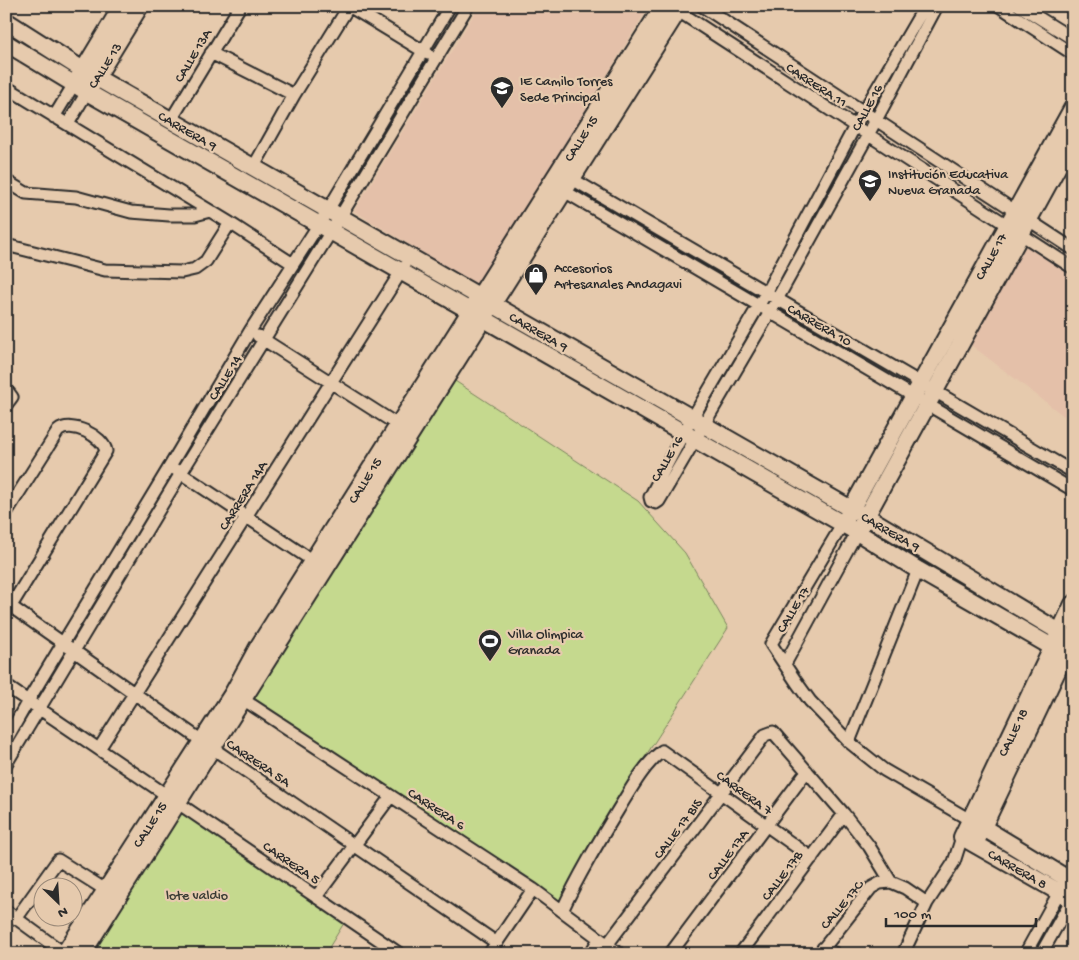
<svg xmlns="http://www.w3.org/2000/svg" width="1079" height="960" viewBox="0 0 1079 960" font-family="'Gochi Hand',sans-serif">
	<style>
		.built { fill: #e4c0a9 }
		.green { fill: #c5d98e; stroke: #78825c }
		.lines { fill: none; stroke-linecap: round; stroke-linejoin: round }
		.street-casing { stroke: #2b2b2b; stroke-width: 15 }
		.secondary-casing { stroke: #2b2b2b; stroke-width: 20 }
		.street { stroke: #e6caad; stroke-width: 11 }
		.secondary { stroke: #e6caad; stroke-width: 16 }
		.labels { text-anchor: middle; stroke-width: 4.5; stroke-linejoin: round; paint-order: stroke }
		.street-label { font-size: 14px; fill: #2b2b2b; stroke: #e6caad }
		.poi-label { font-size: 14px; fill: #2b2b2b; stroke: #e6caad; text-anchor: start }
		.park-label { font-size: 14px; fill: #3a3c35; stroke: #e6caad }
	</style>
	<rect width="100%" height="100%" fill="#e6caad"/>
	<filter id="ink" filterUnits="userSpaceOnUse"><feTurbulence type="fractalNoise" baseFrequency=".02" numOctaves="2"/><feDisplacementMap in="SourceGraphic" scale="10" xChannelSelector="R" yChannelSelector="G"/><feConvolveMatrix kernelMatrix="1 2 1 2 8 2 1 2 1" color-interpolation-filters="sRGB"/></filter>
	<g filter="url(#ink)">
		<path class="built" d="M479 6H649L478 286 354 211Z
			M1022 241 1073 273V423L967 342Z"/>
		<path class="green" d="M455 381 638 501 685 553 728 628 636 771 561 910 320 749 252 697Z
			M180 808 344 923 325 954H87Z"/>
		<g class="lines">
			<g class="street-casing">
				<path id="street" d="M349 6 428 54
					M702 6 1073 249
					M925 6 855 126 766 293 683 434 650 497 651 501 656 503 659 501 770 312 868 135 937 6
					M999 6 1073 54
					M1020 6 1073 39
					M672 7 1073 268
					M211 53 294 95
					M6 87 230 223 293 264
					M54 117 74 84
					M171 120 240 6
					M68 124 87 92
					M253 168 294 95 349 6
					M567 176 1073 472
					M6 181 26 193 76 197 131 212 169 215H195L210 211
					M559 188 1073 490
					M6 245 105 270 182 272 195 269 206 261 230 223
					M258 336 404 429
					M6 389 12 397 6 405
					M176 470 319 565
					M6 513 58 431C71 420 103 436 106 451L11 606
					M842 525 771 644 797 683 810 701 849 742 884 770 970 820
					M6 603 202 741 497 943
					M785 664 857 532
					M6 686 400 954
					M238 696 533 889 620 954
					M6 740 28 701 170 466 250 331 328 210 450 6
					M849 742 918 570
					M99 749 404 267
					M6 764 181 473 340 217 468 6
					M316 897 391 796
					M6 911 65 954
					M562 911C578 876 598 843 618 810 631 789 643 766 662 751L812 858
					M16 919 58 860 112 894
					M607 945 765 735 773 732 844 814 869 846 891 882 905 888 927 903
					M823 948 836 954
					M489 954 533 889
					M590 954 599 939
					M670 954 807 771
					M740 954 844 814
					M819 954 871 888 880 883 891 882
					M903 954 927 903 954 862 962 837
					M1025 954 1073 867
					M1041 954 1073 897"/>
			</g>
			<g class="secondary-casing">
				<path id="secondary" d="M6 21 83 70 851 509 866 516 1073 640
					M6 43 87 92 857 532 918 570 1073 659
					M78 79 122 6
					M91 86 140 6
					M847 517 1073 107
					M862 524 1073 139
					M1073 604 962 837 1073 900
					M974 822 1073 882
					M975 844 1069 646
					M64 954 106 890 233 693 258 647 663 6
					M82 954 681 6"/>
			</g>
			<use href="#street" class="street"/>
			<use href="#secondary" class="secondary"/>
		</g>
	</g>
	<defs>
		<g id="university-pin" transform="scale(1.25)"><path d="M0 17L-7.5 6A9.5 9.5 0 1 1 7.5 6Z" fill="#2b2b2b" stroke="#e6caad"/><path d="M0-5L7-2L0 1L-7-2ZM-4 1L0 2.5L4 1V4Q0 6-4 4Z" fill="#fff"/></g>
		<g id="school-pin" transform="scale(1.25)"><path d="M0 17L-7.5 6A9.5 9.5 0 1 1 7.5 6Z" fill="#2b2b2b" stroke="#e6caad"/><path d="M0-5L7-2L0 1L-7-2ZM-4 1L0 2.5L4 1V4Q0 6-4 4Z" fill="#fff"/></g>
		<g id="shop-pin" transform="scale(1.25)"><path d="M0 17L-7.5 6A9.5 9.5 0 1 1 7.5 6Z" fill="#2b2b2b" stroke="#e6caad"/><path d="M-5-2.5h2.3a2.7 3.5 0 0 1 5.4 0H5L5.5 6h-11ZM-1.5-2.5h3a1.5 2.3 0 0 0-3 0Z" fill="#fff"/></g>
		<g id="stadium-pin" transform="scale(1.25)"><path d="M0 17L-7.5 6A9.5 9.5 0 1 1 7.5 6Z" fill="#2b2b2b" stroke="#e6caad"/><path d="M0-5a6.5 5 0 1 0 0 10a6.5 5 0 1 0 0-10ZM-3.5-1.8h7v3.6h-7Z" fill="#fff"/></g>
	</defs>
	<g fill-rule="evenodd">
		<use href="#university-pin" x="502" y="88"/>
		<use href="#school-pin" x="870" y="181"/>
		<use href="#shop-pin" x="536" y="275"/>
		<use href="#stadium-pin" x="490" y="641"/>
	</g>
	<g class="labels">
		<g class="street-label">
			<text transform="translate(192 55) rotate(-59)" y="5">CALLE 13A</text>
			<text transform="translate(104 65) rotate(-58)" y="5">CALLE 13</text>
			<text transform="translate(817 84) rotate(33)" y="5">CARRERA 11</text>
			<text transform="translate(866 107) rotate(-62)" y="5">CALLE 16</text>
			<text transform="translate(188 130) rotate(30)" y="5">CARRERA 9</text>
			<text transform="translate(580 138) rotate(-58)" y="5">CALLE 15</text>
			<text transform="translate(990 256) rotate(-61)" y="5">CALLE 17</text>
			<text transform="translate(820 324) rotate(30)" y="5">CARRERA 10</text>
			<text transform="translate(539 331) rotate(30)" y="5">CARRERA 9</text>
			<text transform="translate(224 377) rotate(-58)" y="5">CALLE 14</text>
			<text transform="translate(666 458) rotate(-60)" y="5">CALLE 16</text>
			<text transform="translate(364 480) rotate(-58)" y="5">CALLE 15</text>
			<text transform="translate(242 495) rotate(-58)" y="5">CARRERA 14A</text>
			<text transform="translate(891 531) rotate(30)" y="5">CARRERA 9</text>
			<text transform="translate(792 609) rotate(-59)" y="5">CALLE 17</text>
			<text transform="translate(1012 732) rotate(-64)" y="5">CALLE 18</text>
			<text transform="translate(259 762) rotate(34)" y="5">CARRERA 5A</text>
			<text transform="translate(745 792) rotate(36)" y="5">CARRERA 7</text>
			<text transform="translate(437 808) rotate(33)" y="5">CARRERA 6</text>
			<text transform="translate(149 824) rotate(-57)" y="5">CALLE 15</text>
			<text transform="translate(677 828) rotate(-53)" y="5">CALLE 17 BIS</text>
			<text transform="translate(727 854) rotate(-53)" y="5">CALLE 17A</text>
			<text transform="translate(292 862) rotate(34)" y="5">CARRERA 5</text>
			<text transform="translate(1018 868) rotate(30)" y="5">CARRERA 8</text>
			<text transform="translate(781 875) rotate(-53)" y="5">CALLE 17B</text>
			<text transform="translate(841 904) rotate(-50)" y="5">CALLE 17C</text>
		</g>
		<g class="poi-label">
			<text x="520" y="85">IE Camilo Torres<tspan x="520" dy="16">Sede Principal</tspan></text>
			<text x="888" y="178">Institución Educativa<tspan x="888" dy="16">Nueva Granada</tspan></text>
			<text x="554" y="272">Accesorios<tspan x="554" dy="16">Artesanales Andagavi</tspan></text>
			<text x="508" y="638">Villa Olimpica<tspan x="508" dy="16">Granada</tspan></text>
		</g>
		<g class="park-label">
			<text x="197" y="899">lote valdio</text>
		</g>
	</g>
	<rect width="1079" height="960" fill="none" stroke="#e6caad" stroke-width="25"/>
	<rect x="12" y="12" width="1054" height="935" fill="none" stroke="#2b2b2b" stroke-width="2" filter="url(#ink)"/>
	<g transform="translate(58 902) rotate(155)"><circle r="24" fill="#e6caad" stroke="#9b8a79"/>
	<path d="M0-4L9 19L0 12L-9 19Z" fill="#2b2b2b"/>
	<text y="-8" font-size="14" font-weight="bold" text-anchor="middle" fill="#2b2b2b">N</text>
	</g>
	<path d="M886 918v8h150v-8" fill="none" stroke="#2b2b2b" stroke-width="2.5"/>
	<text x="894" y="918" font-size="15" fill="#2b2b2b" stroke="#e6caad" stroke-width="4" paint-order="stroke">100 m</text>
</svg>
